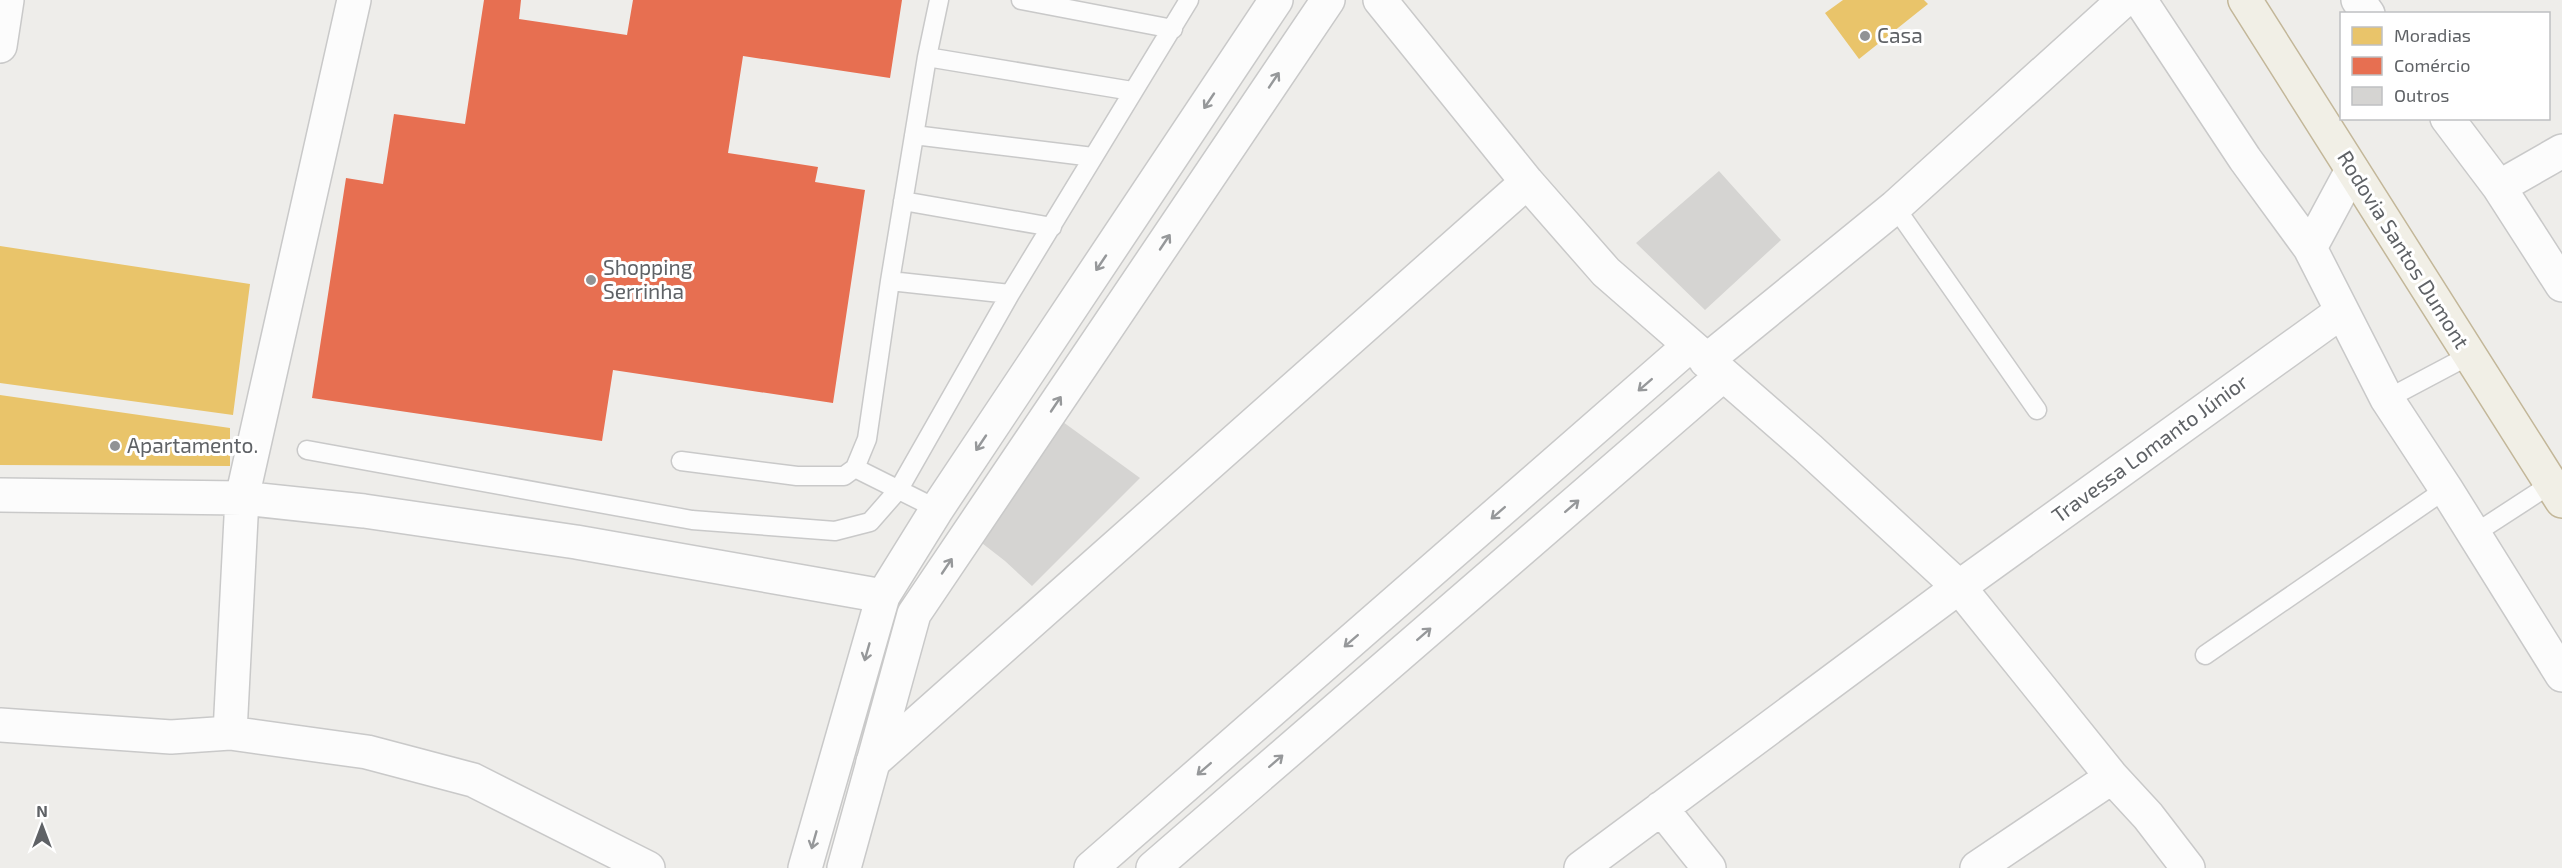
<svg xmlns="http://www.w3.org/2000/svg" width="2562" height="868" viewBox="0 0 2562 868" font-family="'Exo 2',sans-serif">
	<style>
		.homes { fill: #e9c46a }
		.shops { fill: #e76f51 }
		.building { fill: #d5d4d2 }
		.lines { fill: none; stroke-linecap: round; stroke-linejoin: round }
		.service-casing { stroke: #c9c9c9; stroke-width: 21 }
		.minor-casing { stroke: #c9c9c9; stroke-width: 36 }
		.tertiary-casing { stroke: #c9c9c9; stroke-width: 36 }
		.trunk-casing { stroke: #c3b799; stroke-width: 36 }
		.service { stroke: #fcfcfc; stroke-width: 18 }
		.minor { stroke: #fcfcfc; stroke-width: 33 }
		.tertiary { stroke: #fcfcfc; stroke-width: 33 }
		.trunk { stroke: #f1efe6; stroke-width: 33 }
		.oneway { stroke: #96989a }
		.poi-dot { fill: #919394; stroke: #fff; stroke-width: 2 }
		.labels { text-anchor: middle; stroke-width: 6; stroke-linejoin: round; paint-order: stroke }
		.poi-label { font-size: 21px; fill: #5f6266; stroke: #fff; text-anchor: start }
		.street-label { font-size: 21px; fill: #5f6266; stroke: #fff }
	</style>
	<rect width="100%" height="100%" fill="#eeedea"/>
	<path class="homes" d="M1843 0H1924L1928 4 1859 59 1825 13Z
		M0 246 250 284 233 415 0 383Z
		M0 395 230 428V466L0 465Z"/>
	<path class="shops" d="M484 0H521L519 19 627 35 633 0H902L890 78 743 56 728 153 818 167 815 182 865 190 833 403 613 370 602 441 312 398 346 178 383 184 394 114 465 124Z"/>
	<path class="building" d="M1719 171 1781 240 1705 310 1636 243Z
		M1063 422 1140 478 1032 586 1005 561 978 540Z"/>
	<g class="lines">
		<g class="service-casing">
			<path id="service" d="M1021 0 1173 29
				M927 57 1132 91
				M914 135 1093 157
				M903 201 1052 227
				M1895 207 2037 410
				M890 281 1010 294
				M2387 399 2470 355
				M307 450 692 520 835 531 870 522 899 489 1010 294 1189 0
				M681 461 797 476H844L855 468
				M937 509 855 468 867 439 890 281 927 57 939 0
				M2474 534 2551 484
				M2205 655 2446 489"/>
		</g>
		<g class="minor-casing">
			<path id="minor" d="M1380 0 1527 182 1606 272 1809 449 1959 587 2112 777 2148 816 2188 868
				M2140 0 2245 159 2310 248 2387 399 2446 489 2562 675
				M2358 0 2368 14
				M0 46 7 0
				M2447 118 2499 187 2562 285
				M2499 187 2562 151
				M2310 248 2352 170
				M1706 361 1895 207 2124 0
				M0 495 242 498 364 511 576 542 883 596
				M0 725 171 737 230 733 367 752 473 780 648 868
				M230 733 242 498 354 0
				M873 762 1527 182
				M1661 808 1709 868
				M1091 868 1689 346
				M1153 868 1723 375
				M1581 868 1959 587 2341 312
				M1977 868 2112 777"/>
		</g>
		<g class="tertiary-casing">
			<path id="tertiary" d="M805 868 883 596 937 509 1276 0
				M844 868 914 614 1328 0"/>
		</g>
		<g class="trunk-casing">
			<path id="trunk" d="M2245 0 2562 501"/>
		</g>
		<use href="#service" class="service"/>
		<use href="#minor" class="minor"/>
		<use href="#tertiary" class="tertiary"/>
		<use href="#trunk" class="trunk"/>
	</g>
	<defs><path id="oneway-shaft" d="M-6 0H5M1.5-3L5.5 0L1.5 3" fill="none" stroke-width="1.6" stroke-linecap="round" stroke-linejoin="round" transform="scale(1.5)"/></defs>
	<g class="oneway">
		<use href="#oneway-shaft" transform="translate(1274 80) rotate(-56)"/>
		<use href="#oneway-shaft" transform="translate(1209 101) rotate(124)"/>
		<use href="#oneway-shaft" transform="translate(1165 242) rotate(-56)"/>
		<use href="#oneway-shaft" transform="translate(1101 263) rotate(124)"/>
		<use href="#oneway-shaft" transform="translate(1645 385) rotate(139)"/>
		<use href="#oneway-shaft" transform="translate(1056 404) rotate(-56)"/>
		<use href="#oneway-shaft" transform="translate(981 443) rotate(124)"/>
		<use href="#oneway-shaft" transform="translate(1572 506) rotate(-41)"/>
		<use href="#oneway-shaft" transform="translate(1498 513) rotate(139)"/>
		<use href="#oneway-shaft" transform="translate(947 566) rotate(-56)"/>
		<use href="#oneway-shaft" transform="translate(1424 634) rotate(-41)"/>
		<use href="#oneway-shaft" transform="translate(1351 641) rotate(139)"/>
		<use href="#oneway-shaft" transform="translate(867 652) rotate(106)"/>
		<use href="#oneway-shaft" transform="translate(1276 761) rotate(-41)"/>
		<use href="#oneway-shaft" transform="translate(1204 769) rotate(139)"/>
		<use href="#oneway-shaft" transform="translate(814 840) rotate(106)"/>
	</g>
	<g class="poi-dot">
		<circle cx="1865" cy="36" r="6"/>
		<circle cx="591" cy="280" r="6"/>
		<circle cx="115" cy="446" r="6"/>
	</g>
	<g class="labels">
		<g class="poi-label">
			<text x="1877" y="43">Casa</text>
			<text x="603" y="275">Shopping<tspan x="603" dy="24">Serrinha</tspan></text>
			<text x="127" y="453">Apartamento.</text>
		</g>
		<g class="street-label">
			<text transform="translate(2403 250) rotate(58)" y="7">Rodovia Santos Dumont</text>
			<text transform="translate(2150 449) rotate(-36)" y="7">Travessa Lomanto Júnior</text>
		</g>
	</g>
	<rect x="2340" y="12" width="210" height="108" fill="#ffffff" stroke="#bfc0c2" stroke-width="1.5"/>
	<rect x="2352" y="27" width="30" height="18" fill="#e9c46a" stroke="#bfc0c2" stroke-width="1.5"/>
	<text x="2394" y="42" font-size="18" fill="#5f6266">Moradias</text>
	<rect x="2352" y="57" width="30" height="18" fill="#e76f51" stroke="#bfc0c2" stroke-width="1.5"/>
	<text x="2394" y="72" font-size="18" fill="#5f6266">Comércio</text>
	<rect x="2352" y="87" width="30" height="18" fill="#d5d4d2" stroke="#bfc0c2" stroke-width="1.5"/>
	<text x="2394" y="102" font-size="18" fill="#5f6266">Outros</text>
	<g transform="translate(42 826)" stroke="#ffffff" stroke-width="4.5" paint-order="stroke">
	<path d="M0-4.5L10 22L0 15L-10 22Z" fill="#5f6266"/>
	<text y="-9" font-size="16" font-weight="bold" text-anchor="middle" fill="#5f6266">N</text>
	</g>
</svg>
